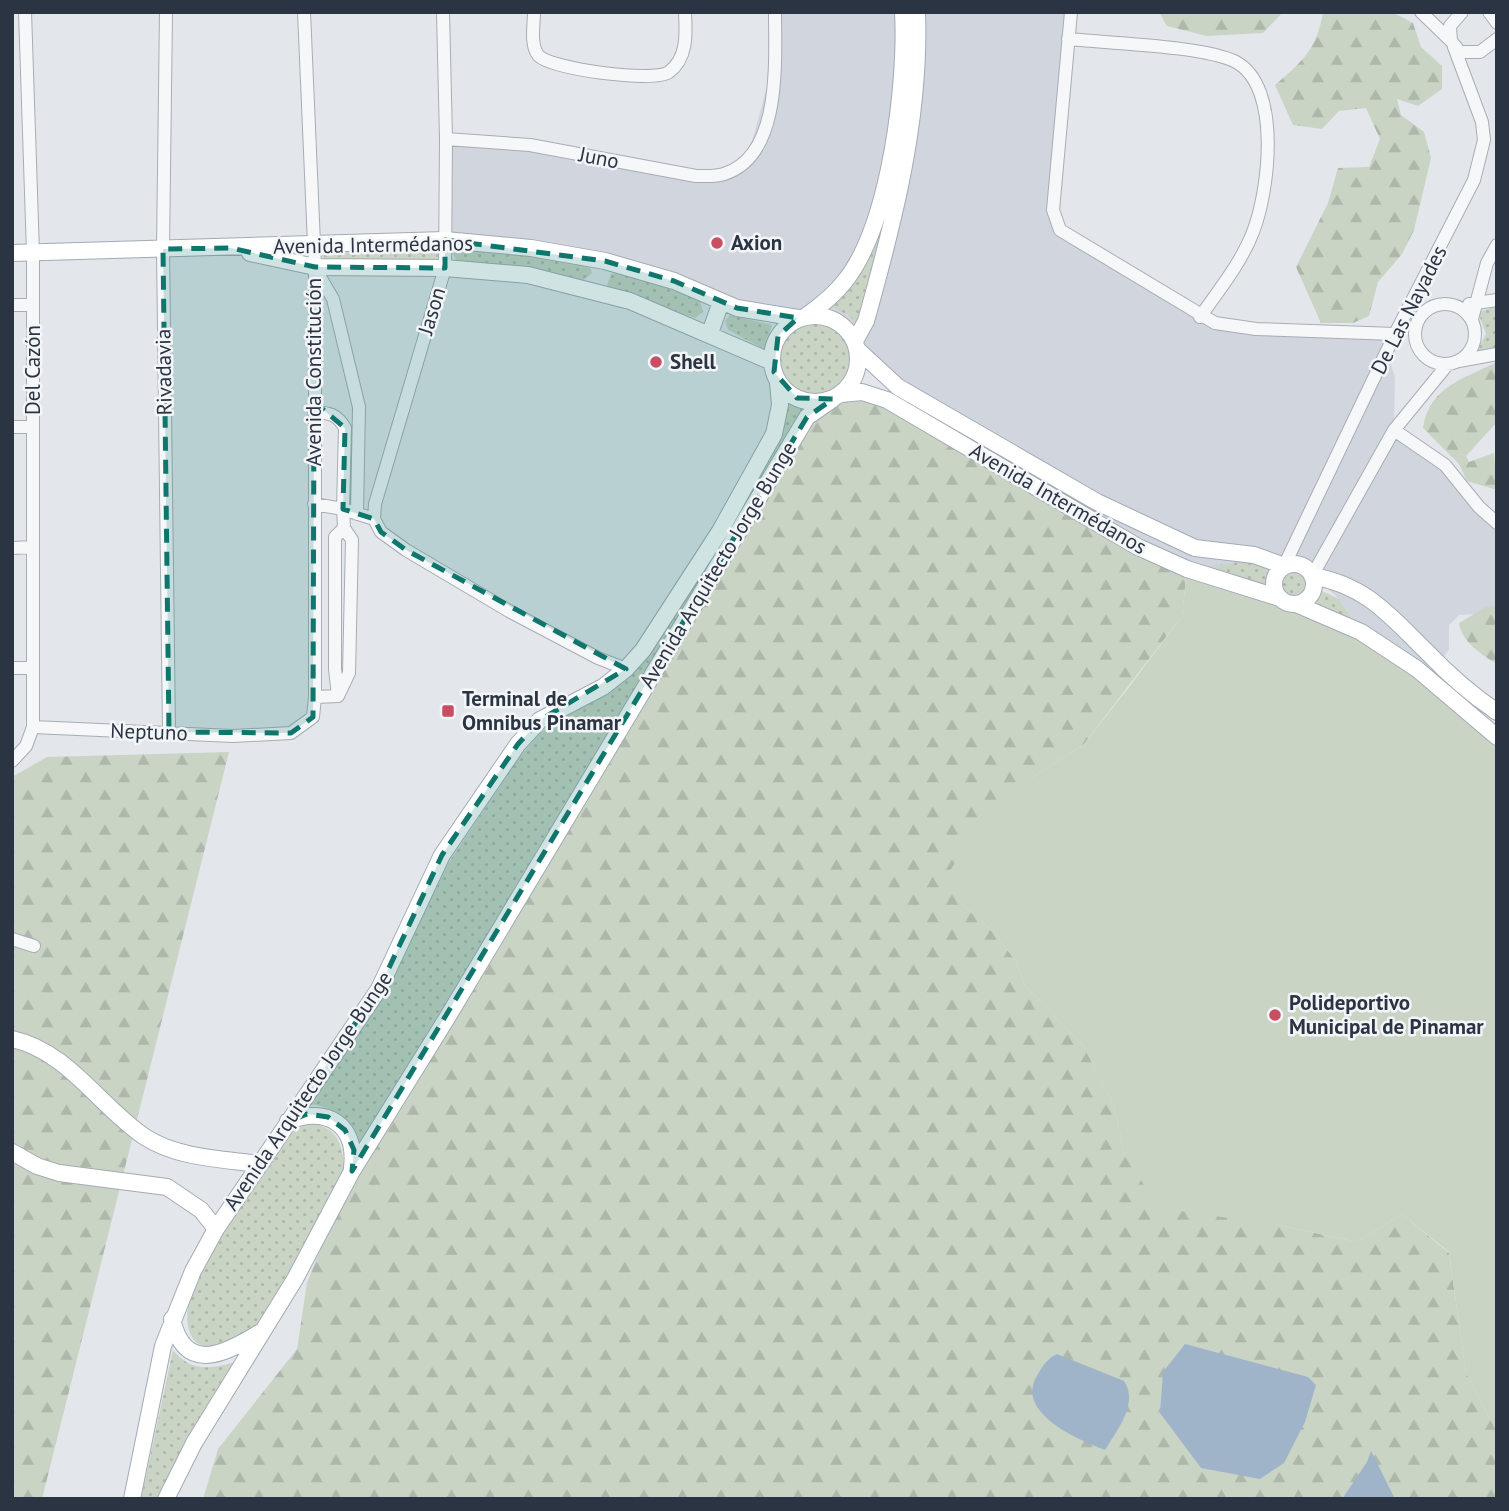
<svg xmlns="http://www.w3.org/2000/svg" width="1509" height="1511" viewBox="0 0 1509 1511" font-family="'PT Sans',sans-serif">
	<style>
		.built { fill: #d1d5dd }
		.grass { fill: url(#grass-dots) }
		.forest { fill: url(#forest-firs) }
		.park { fill: #c9d4c5 }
		.water { fill: #a0b4c9 }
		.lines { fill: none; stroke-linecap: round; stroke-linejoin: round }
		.minor-casing { stroke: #a8adb5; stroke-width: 14 }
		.major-casing { stroke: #a3abb6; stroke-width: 18 }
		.minor { stroke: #f6f7f9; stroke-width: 12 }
		.major { stroke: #fff; stroke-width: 16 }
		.marked { fill: #0f766e; fill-opacity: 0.2; stroke: #0f766e; stroke-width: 5; stroke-dasharray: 14 9; stroke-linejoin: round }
		.poi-dot { fill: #ca4e62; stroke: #f3f5f8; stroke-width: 2.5 }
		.labels { text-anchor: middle; stroke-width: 5; stroke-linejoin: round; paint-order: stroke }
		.street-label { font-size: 21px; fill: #2b3443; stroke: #f3f5f8 }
		.poi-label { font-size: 21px; font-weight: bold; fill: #2b3443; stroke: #f3f5f8; text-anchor: start }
	</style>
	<defs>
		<pattern id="grass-dots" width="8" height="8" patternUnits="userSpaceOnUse" patternTransform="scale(1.75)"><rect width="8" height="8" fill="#c9d4c5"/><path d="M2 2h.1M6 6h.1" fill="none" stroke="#adb7aa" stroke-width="1.8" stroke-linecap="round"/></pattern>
		<pattern id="forest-firs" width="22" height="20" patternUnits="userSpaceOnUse" patternTransform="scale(1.75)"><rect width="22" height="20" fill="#c9d4c5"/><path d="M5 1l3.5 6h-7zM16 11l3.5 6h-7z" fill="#adb7aa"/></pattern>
	</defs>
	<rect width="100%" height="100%" fill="#e3e6eb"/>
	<path class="built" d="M775 12H1071L1053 210 1060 230 1200 317 1382 340 1395 377 1394 430 1445 465 1497 526V613L1459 615 1449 625V649L1438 665 1417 669 1361 632 1339 599 1306 568 1187 569 945 433 927 411 835 320 820 315 798 318 605 261 445 240 446 139 721 175 747 160 775 57Z"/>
	<path class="grass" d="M877 241 880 242 857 324 848 315 830 306 854 283Z
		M458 247 523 252 588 264 592 273 584 280 520 267 457 262 453 254Z
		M327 251H437L440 255 437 260 325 261 322 256Z
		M620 272 700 300 703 312 695 318 614 291 607 285 611 274Z
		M1497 306V347L1476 353 1486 334 1478 312Z
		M730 315 772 325 764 349 728 330 725 321Z
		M778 360a36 36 0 1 1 72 0a36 36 0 1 1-72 0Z
		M784 395 794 404 809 407 359 1145C346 1122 337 1107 309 1104L388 989 433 886 518 759 540 733 565 715 617 687 634 670 747 496Z
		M1249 561 1299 564 1308 570 1322 591 1339 599 1361 632 1296 604 1187 569Z
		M306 1122C338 1127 342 1141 345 1172 325 1208 305 1243 286 1279 278 1293 270 1313 258 1324 244 1337 214 1356 196 1342 187 1334 186 1318 188 1307 194 1273 275 1131 306 1122Z
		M173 1350C190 1372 211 1369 235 1362L179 1455 158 1499H141Z"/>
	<path class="forest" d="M1159 12H1283L1263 33 1207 36 1167 26Z
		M1323 12H1392L1413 23 1421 47 1442 66V89L1418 106 1397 99 1401 115 1424 132 1431 158 1414 230 1402 254 1378 282 1369 316 1353 323H1321L1296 267 1328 203 1338 168 1369 167 1380 139 1366 108 1339 111 1322 129 1293 125 1275 85C1302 62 1317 49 1323 12Z
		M1497 362V422L1466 456 1469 462 1494 453 1497 490 1467 481 1459 464 1423 428C1429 387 1463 379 1497 362Z
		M862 392 1187 569 1182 616 1084 744 1030 779 955 898 991 930 1016 961 1025 986 1083 1045 1114 1106 1125 1156 1278 1225 1357 1242 1402 1214 1449 1253 1466 1373 1497 1432V1499H203L218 1449 297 1349 307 1283 352 1171 807 417Z
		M1497 606V664C1482 655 1461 641 1459 623L1486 607Z
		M229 752 42 1499H12V777L47 757Z"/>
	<path class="park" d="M1187 569 1280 598 1361 632 1497 737V1432L1466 1373 1449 1252 1402 1214 1357 1242 1278 1225 1159 1208 1125 1156 1114 1106 1083 1045 1025 986 1016 961 991 930 955 898 946 877 974 833 1030 779 1084 744 1129 687 1182 616Z"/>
	<path class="water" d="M1185 1344 1308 1377 1316 1385 1305 1422 1284 1463 1260 1479 1201 1468 1160 1413 1163 1372Z
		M1057 1354 1124 1381C1139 1403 1117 1430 1105 1450 1077 1439 1013 1412 1038 1374 1044 1364 1047 1359 1057 1354Z
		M1371 1451 1395 1499H1342L1367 1462Z"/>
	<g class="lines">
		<g class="minor-casing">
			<path id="minor" d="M166 12 163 249 169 732
				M534 12C534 25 530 44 538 55 548 69 655 83 669 72 688 58 686 33 685 12
				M1071 12 1053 210 1060 230 1215 323 1256 329 1395 334
				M1421 12 1451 41
				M1462 12 1450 26 1451 41 1460 52H1480L1497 39
				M1489 12 1497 23
				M1068 39C1108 43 1205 46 1236 62 1282 87 1269 191 1253 232 1241 263 1219 290 1200 317
				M446 139 530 145 696 176C705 176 715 177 724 174 782 156 775 61 775 12
				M316 270 333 299 359 407 357 514
				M1415 334a30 30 0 1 1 60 0a30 30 0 1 1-60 0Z
				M1469 304 1497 300
				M12 305H33
				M1472 319 1487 263 1497 245
				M1459 361 1497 354
				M314 412C330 413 337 414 345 428L343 509 374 519 381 532 406 550 509 611 598 658 626 669
				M12 427H33
				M1394 430 1445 465 1479 507 1497 523
				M314 504 343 509 344 528 352 540 349 673 338 696 315 697
				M374 519 375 504 445 268 446 139 443 12
				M12 548 33 547
				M1284 566 1395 334 1474 180 1484 140 1482 122 1454 47
				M1312 576 1394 430 1448 364
				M12 668H33
				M338 696 335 669V537L344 528
				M33 727 233 736 291 733 313 717 315 697V267L304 12
				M12 761 26 746 33 727V253L25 12
				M12 939 34 946"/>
		</g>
		<g class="major-casing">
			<path id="major" d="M12 253 445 240 531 248 605 261 674 281 737 308 798 318
				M250 253 315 267 445 268 528 275 630 301 772 362
				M772 359a43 43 0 1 1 86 0a43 43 0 1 1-86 0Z
				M806 316C819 307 835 294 845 281 890 225 907 82 903 12
				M710 333 721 302
				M855 341 866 321C894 221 921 117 917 12
				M858 350 898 387 1097 502 1195 548 1254 555 1284 566
				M841 394 862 392 887 400 1138 547 1187 569 1280 598
				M1274 584a20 20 0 1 1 40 0a20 20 0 1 1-40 0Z
				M1312 576C1366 585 1390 616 1427 652 1448 674 1472 695 1497 712
				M1296 604 1361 632 1417 669 1497 737
				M12 1039C68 1051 100 1107 145 1137 177 1158 222 1159 259 1164
				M288 1121C328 1106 357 1125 352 1168
				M12 1152 37 1166 59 1173 167 1187 201 1210 216 1229
				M172 1319C185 1375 225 1354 259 1333
				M132 1499 163 1346 193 1271 216 1229 379 989 442 855 518 744 540 720 603 687 626 669 643 650 720 531 774 434 780 405 778 382
				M166 1499 194 1443 295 1279 352 1171 447 1018 807 417 833 399"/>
		</g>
		<use href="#minor" class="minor"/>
		<use href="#major" class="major"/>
	</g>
	<path class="marked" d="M445 240 605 261 674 281 737 308 798 318 778 336 774 372 797 398 833 399 807 417 352 1171 354 1150 345 1130 328 1117 307 1114 287 1122 379 989 442 855 518 744 540 720 626 669 406 550 381 532 374 519 343 509 345 428 314 402 313 717 291 733 169 732 163 249 231 248 315 267 445 268Z"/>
	<g class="poi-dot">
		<circle cx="717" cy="243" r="7"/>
		<circle cx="656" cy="362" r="7"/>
		<rect x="441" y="704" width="14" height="14" rx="3.5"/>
		<circle cx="1275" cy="1015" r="7"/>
	</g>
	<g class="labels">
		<g class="street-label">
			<text transform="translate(599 158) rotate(11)" y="7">Juno</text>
			<text transform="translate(373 245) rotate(-1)" y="7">Avenida Intermédanos</text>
			<text transform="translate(1409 310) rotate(-63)" y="7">De Las Nayades</text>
			<text transform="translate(432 311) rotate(-73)" y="7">Jason</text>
			<text transform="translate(33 370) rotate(-90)" y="7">Del Cazón</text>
			<text transform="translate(164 372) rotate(-91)" y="7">Rivadavia</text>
			<text transform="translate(314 372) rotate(-90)" y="7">Avenida Constitución</text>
			<text transform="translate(1058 499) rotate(30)" y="7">Avenida Intermédanos</text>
			<text transform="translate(718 565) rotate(-59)" y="7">Avenida Arquitecto Jorge Bunge</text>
			<text transform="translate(149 732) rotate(2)" y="7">Neptuno</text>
			<text transform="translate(308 1091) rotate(-56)" y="7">Avenida Arquitecto Jorge Bunge</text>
		</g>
		<g class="poi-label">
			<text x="731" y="250">Axion</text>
			<text x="670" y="369">Shell</text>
			<text x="462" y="706">Terminal de<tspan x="462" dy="24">Omnibus Pinamar</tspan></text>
			<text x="1289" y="1010">Polideportivo<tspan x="1289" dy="24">Municipal de Pinamar</tspan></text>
		</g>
	</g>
	<rect width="1509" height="1511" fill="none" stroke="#2b3443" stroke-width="28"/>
</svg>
